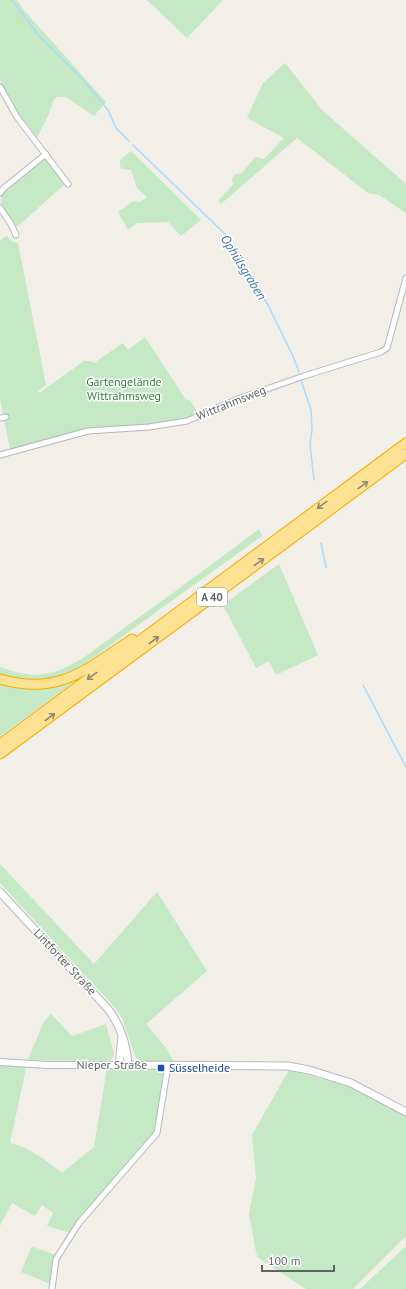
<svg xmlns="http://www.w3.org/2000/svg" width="406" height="1289" viewBox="0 0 406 1289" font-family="'PT Sans',sans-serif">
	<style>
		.green { fill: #c5e8c5 }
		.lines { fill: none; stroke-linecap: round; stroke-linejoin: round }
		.stream { stroke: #aadaff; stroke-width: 1.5 }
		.minor-casing { stroke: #b5b8bc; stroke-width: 7 }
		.tertiary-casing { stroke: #b5b8bc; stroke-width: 8 }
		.secondary-casing { stroke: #b6babf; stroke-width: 9 }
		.motorway-casing { stroke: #f9ab00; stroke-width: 11 }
		.minor { stroke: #fff; stroke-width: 5 }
		.tertiary { stroke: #fff; stroke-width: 6 }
		.secondary { stroke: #fff; stroke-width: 7 }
		.motorway { stroke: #fde293; stroke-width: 9 }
		.oneway { stroke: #8e8975 }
		.transit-dot { fill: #1a4fb4; stroke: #fff; stroke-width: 1.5 }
		.labels { text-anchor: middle; stroke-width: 3; stroke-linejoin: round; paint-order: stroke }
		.shield { fill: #fff; stroke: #8f9295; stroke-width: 1 }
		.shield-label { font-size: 11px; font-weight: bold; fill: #5f6368 }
		.park-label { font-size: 12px; fill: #348238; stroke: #fff }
		.street-label { font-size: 12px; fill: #5f6368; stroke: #fff }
		.transit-label { font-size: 12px; fill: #164399; stroke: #fff; text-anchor: start }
		.water-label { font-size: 13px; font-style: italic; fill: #4174aa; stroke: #fff }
	</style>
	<rect width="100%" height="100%" fill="#f1efe8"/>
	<path class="green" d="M0 0H17L22 8 106 102 94 116 66 97H57L54 99 49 114 37 137 20 116 0 80Z
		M147 0H223L187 38Z
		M285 63 322 110 406 184V213L379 195 368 193 297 138 221 204 218 201 233 185 232 178 236 174 242 173 255 157 264 159 284 138 247 118 263 83Z
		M131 151 201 220 181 236 168 222 137 223 128 230 118 212 133 201 140 202 147 197 137 188 131 170 122 169 120 166V160Z
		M43 159 48 160 66 183 17 227 1 205 2 194Z
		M6 236 13 242 18 243 46 385 38 391 39 393 84 361H91L94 363 123 343 128 350 145 337 186 400H190L198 413 176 421 166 423 87 429 10 450 0 399V241Z
		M259 529 262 536 80 667C47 682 35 683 0 674V667C18 673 34 678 54 672 80 664 101 644 123 629 169 596 214 563 259 529Z
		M279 564 318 655 276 675 269 661 256 668 223 605Z
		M79 675 78 679 0 736V681L15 685Z
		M0 864 94 964 157 892 207 971 146 1024 167 1049 173 1061 140 1062 136 1058 122 1018 116 1009 0 883Z
		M51 1014 72 1036 106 1024 114 1054 111 1061 28 1060 43 1023Z
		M0 1062 27 1064 10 1143C31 1148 45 1160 62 1173L94 1147 107 1067 164 1068 156 1129 150 1139 120 1172 70 1233 47 1226 53 1213 42 1205 35 1216 12 1203 0 1226Z
		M289 1070 361 1090 406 1115V1236L353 1289H306L257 1257 249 1214 256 1178 252 1135Z
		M406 1246V1289H360Z
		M34 1247 56 1255 52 1266 50 1284 21 1272 31 1248Z"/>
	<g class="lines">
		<path class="stream" d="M12 0 40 37 87 84 108 110 116 128 129 141
			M133 145 227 236 268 305 293 356 299 372
			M301 380 311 410 312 430 310 444 314 480
			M321 543 326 567
			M363 685 406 767"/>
		<g class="minor-casing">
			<path id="minor" d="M0 87 17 117 68 184
				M0 193 4 188 46 154
				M0 208 11 224 16 235
				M0 418 6 417
				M0 455 88 431 149 427 187 421 238 399 304 376 381 352 387 348 406 278
				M52 1289 56 1259 63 1248 79 1223 157 1133 168 1065"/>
		</g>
		<g class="tertiary-casing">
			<path id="tertiary" d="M0 1062 48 1065H119"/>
		</g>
		<g class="secondary-casing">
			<path id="secondary" d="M0 892 108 1009C120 1025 127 1045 128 1065
				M122 1037 119 1065 288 1066 309 1070 351 1083 406 1112"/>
		</g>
		<g class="motorway-casing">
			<path id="motorway" d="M0 679C59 696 85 670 132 639
				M0 744 406 443
				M0 754 406 454"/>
		</g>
		<use href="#minor" class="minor"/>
		<use href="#tertiary" class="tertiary"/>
		<use href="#secondary" class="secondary"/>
		<use href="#motorway" class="motorway"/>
	</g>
	<defs><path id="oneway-shaft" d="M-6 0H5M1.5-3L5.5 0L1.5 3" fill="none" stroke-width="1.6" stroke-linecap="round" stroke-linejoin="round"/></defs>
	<g class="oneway">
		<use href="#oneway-shaft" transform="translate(363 485) rotate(-36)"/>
		<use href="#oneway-shaft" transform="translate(322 505) rotate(144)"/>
		<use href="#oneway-shaft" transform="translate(259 562) rotate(-36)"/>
		<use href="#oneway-shaft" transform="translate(154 640) rotate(-37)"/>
		<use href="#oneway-shaft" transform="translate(92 676) rotate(144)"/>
		<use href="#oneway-shaft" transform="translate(50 717) rotate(-37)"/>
	</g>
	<rect class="transit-dot" x="157" y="1064" width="8" height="8" rx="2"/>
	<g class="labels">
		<rect class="shield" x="197" y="588" width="30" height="18" rx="3"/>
		<g class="shield-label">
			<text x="212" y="601">A 40</text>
		</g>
		<g class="park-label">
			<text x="124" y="386">Gartengelände<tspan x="124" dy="14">Wittrahmsweg</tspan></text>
		</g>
		<g class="street-label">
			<text transform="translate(231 403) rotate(-22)" y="4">Wittrahmsweg</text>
			<text transform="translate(65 962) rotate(47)" y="4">Lintforter Straße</text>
			<text x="112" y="1069">Nieper Straße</text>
		</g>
		<g class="transit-label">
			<text x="169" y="1072">Süsselheide</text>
		</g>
		<g class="water-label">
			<text transform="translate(244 267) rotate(58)" y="5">Ophülsgraben</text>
		</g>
	</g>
	<path d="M262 1265v6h72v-6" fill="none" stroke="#5f6368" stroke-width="2"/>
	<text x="268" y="1265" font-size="12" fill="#5f6368" stroke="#ffffff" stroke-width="3" paint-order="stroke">100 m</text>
</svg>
